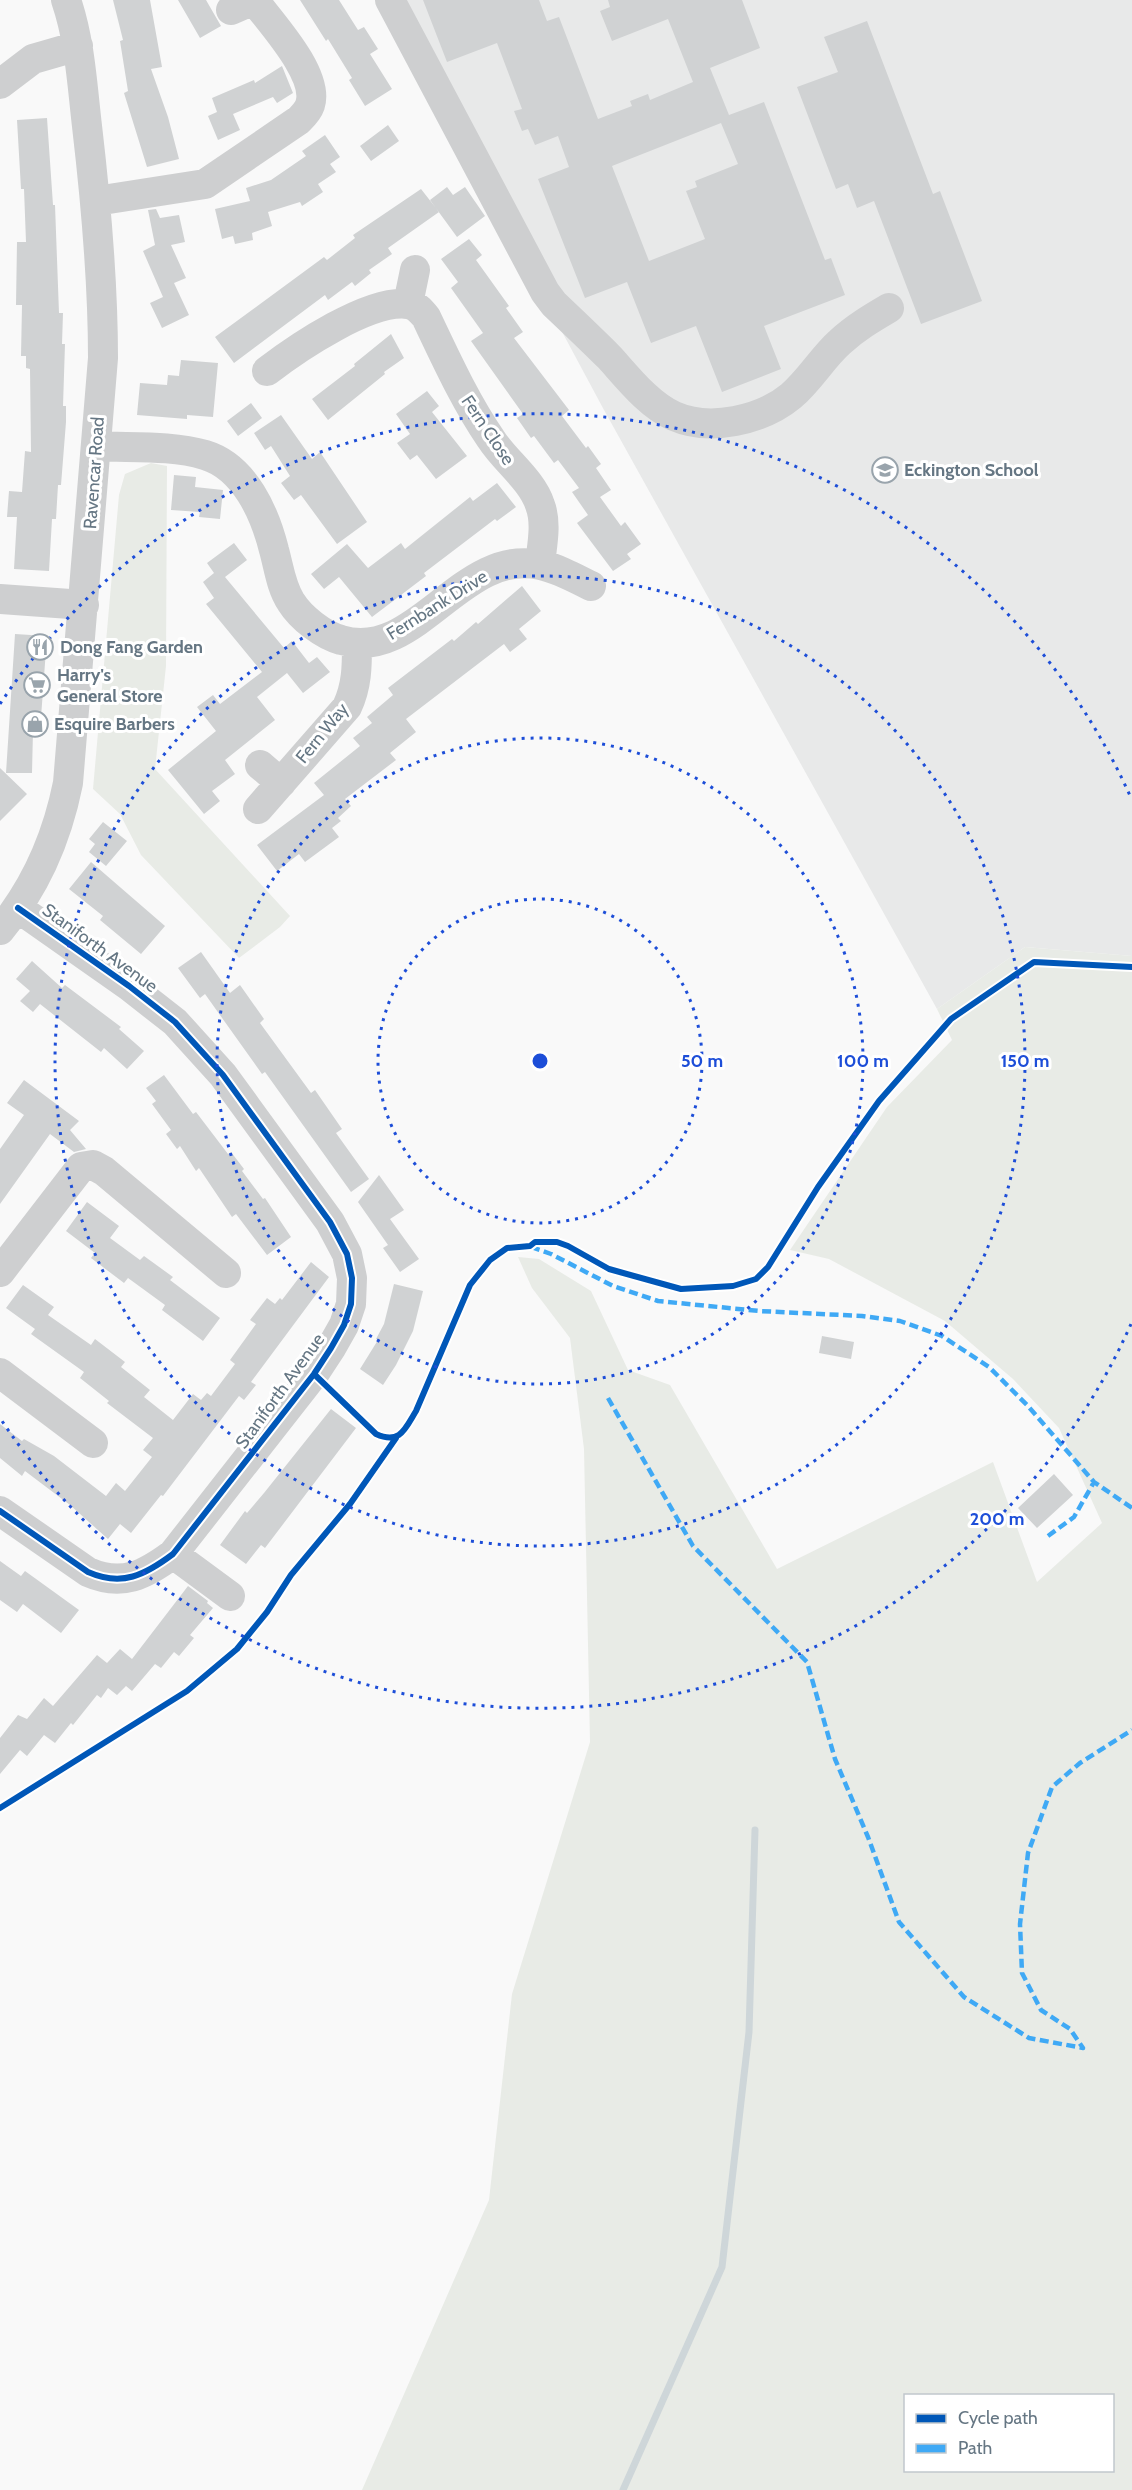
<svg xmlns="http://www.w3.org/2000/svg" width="1132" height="2490" viewBox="0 0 1132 2490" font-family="Cabin,sans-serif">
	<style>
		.built { fill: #e8e9e9 }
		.green { fill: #e8ebe6; fill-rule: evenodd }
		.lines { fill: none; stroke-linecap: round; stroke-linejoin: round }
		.stream { stroke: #ced6d9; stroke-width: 7 }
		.building { fill: #d0d2d3; fill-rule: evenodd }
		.minor { stroke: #cecfd0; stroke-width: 30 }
		.quiet { stroke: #3fa9f5; stroke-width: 4.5; stroke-dasharray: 9 4.5; stroke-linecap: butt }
		.cycleway-casing { stroke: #fff; stroke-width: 10 }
		.cycleway { stroke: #0057b8; stroke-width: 6 }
		.ring { fill: none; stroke: #1d4ed8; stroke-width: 3; stroke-dasharray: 3 6 }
		.labels { text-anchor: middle; stroke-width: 6; stroke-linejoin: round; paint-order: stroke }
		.street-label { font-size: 18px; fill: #657683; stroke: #fff }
		.poi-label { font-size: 18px; font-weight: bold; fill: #657683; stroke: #fff; text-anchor: start }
		.centre { fill: #1d4ed8; stroke: #fff; stroke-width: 3 }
		.ring-label { font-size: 18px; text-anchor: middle; font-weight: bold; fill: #1d4ed8; stroke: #fff; stroke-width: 6; stroke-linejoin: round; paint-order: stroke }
	</style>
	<rect width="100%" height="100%" fill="#f9f9f9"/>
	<path class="built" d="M384 0H1132V956L1025 947 937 1009 604 410Z"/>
	<path class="green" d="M151 463 167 466 166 666 155 769 290 916 280 927 239 958 141 855 120 814 93 789 119 495 125 474Z
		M1025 947 1132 956V2490H362L489 2200 512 1994 590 1742 584 1449 570 1338 532 1288 518 1257 539 1259 591 1291 628 1370 670 1385 777 1569 993 1462 1037 1582 1102 1523 1059 1428 1013 1379 945 1321 829 1259 790 1250 887 1107 952 1040 937 1009ZM906 2396H1112V2470H906Z"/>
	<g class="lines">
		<path class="stream" d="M623 2490 722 2267 749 2032 755 1830"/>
	</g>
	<path class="building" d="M113 0H150L162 67 151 69 168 117 179 159 147 167 124 93 128 91 120 41 123 40Z
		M178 0H206L221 26 200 38Z
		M300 0H339L358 30 364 27 378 49 370 54 392 89 365 106 349 80 352 78 328 39 326 41Z
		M423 0H539L547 21 559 17 598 119 632 106 630 101 648 94 650 100 693 82 668 19 612 41 600 11 610 7 608 0H742L760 48 710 68 729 115 764 102 825 260 831 258 845 295 764 326 781 369 722 392 696 326 651 343 627 282 585 298 538 179 569 167 558 136 535 145 528 129 522 131 514 111 522 109 497 43 447 62ZM721 123 738 164 695 181 697 187 686 191 705 239 649 261 612 166Z
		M867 21 933 194 940 191 982 301 921 324 874 201 857 208 848 184 836 189 797 87 838 72 824 37Z
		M282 66 293 93 277 103 273 97 233 114 240 130 218 140 208 116 217 112 212 98 254 80 255 83Z
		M47 118 53 205H55L59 313H63L62 344H65L63 406H66V422L61 485H58L56 519H52L49 571 14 569 17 517H7L9 491 22 492 25 451 31 452 30 369 26 368V356H21L22 305H16L17 242H26L24 189H21L17 120Z
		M388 125 399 141 371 161 360 146Z
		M325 135 340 157 330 164 336 172 318 184 323 192 302 206 300 202 268 212 272 226 252 233 253 240 235 244 233 236 222 239 215 209 250 201 246 188 271 180 306 156 302 151Z
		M447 187 453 195 465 187 485 216 457 237 430 200Z
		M421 189 439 212 388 248 392 254 369 270 371 273 355 286 352 282 328 300 325 295 234 363 215 337 324 257 327 260 355 238 353 235Z
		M156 209 160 218 179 215 185 242 171 245 186 278 174 283 189 315 162 328 150 303 163 297 143 251 155 245 148 210Z
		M469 239 482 255 476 260 509 306 506 308 523 332 514 338 569 410 562 416 586 448 588 446 601 464 596 468 611 490 600 497 621 526 625 522 641 544 627 554 631 559 613 571 577 523 588 515 572 492 579 488 558 460 554 463 534 436 531 438 517 418 523 414 471 341 483 333 451 288 458 282 441 259Z
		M391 334 404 358 384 372 385 374 328 420 312 399 355 366 354 364Z
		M181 360 218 363 213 417 187 415V419L137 415 140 383 167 385 168 375 179 376Z
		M427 391 439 406 432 412 467 456 436 479 417 455 410 460 397 443 410 434 396 414Z
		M251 403 262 418 238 436 227 421Z
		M281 415 312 459 320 452 367 522 337 544 301 495 294 500 281 483 290 476 271 446 265 450 254 433Z
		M174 475 196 477 195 487 223 490 220 519 199 517 200 512 171 510Z
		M497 483 516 507 497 521 495 519 424 573 426 576 372 617 339 577 324 589 311 574 347 544 368 568 401 543 405 549 470 497 473 501Z
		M234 543 247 560 225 577 284 648 292 641 309 663 317 657 330 672 303 693 287 673 257 697 275 720 225 760 235 774 212 791 220 801 204 814 168 770 216 731 197 707 213 695 220 704 262 672 206 604 214 598 203 582 214 573 207 563Z
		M522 586 541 611 519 629 527 639 510 652 504 644 406 719 416 732 390 753 396 760 345 799 351 806 338 818 341 821 332 828 339 837 305 862 299 854 277 871 257 845 324 795 314 783 360 746 353 738 372 723 367 717 393 695 388 688 452 639 454 641 476 622 478 624Z
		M15 634 47 636 40 731H33L32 773H6Z
		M0 768 27 794 0 821Z
		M103 822 127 841 106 866 89 852 95 844 89 839Z
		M91 862 165 926 141 954 100 920 103 916 69 889Z
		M201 952 230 993 240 985 264 1019 260 1023 311 1093 315 1090 342 1129 336 1133 369 1179 351 1192 265 1072 262 1074 205 994 200 998 178 968Z
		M32 961 62 988 65 985 121 1027 119 1029 144 1051 127 1069 104 1048 101 1052 40 1004 33 1012 20 1001 30 991 16 979Z
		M164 1075 193 1114 196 1112 228 1154 231 1152 244 1169 242 1171 263 1199 265 1198 291 1237 267 1255 236 1214 232 1217 199 1168 196 1171 180 1146 177 1149 166 1134 171 1130 152 1104 156 1101 146 1088Z
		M24 1080 79 1121 70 1130 86 1149 74 1152 50 1134 0 1204V1149L24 1115 7 1103Z
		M379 1175 404 1210 390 1219 419 1259 400 1272 383 1248 388 1245 358 1202Z
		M87 1202 119 1226 110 1238 140 1260 144 1256 173 1277 170 1280 220 1318 203 1341 162 1310 165 1305 128 1278 124 1283 91 1258 95 1253 66 1231Z
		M311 1262 329 1277 251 1382 256 1385 244 1400 239 1396 163 1496 161 1495 131 1533 120 1524 108 1539 70 1505 25 1471 22 1476 0 1458V1424L22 1441 24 1439 54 1456 106 1496 116 1483 125 1491 152 1457 143 1450 153 1438 107 1403 109 1401 80 1378 84 1372 31 1334 35 1329 6 1308 23 1285 54 1307 48 1315 91 1345 95 1339 125 1362 121 1367 150 1390 144 1397 173 1420 193 1394 201 1400 207 1393 211 1396 235 1364 230 1360 256 1324 250 1320 267 1298 275 1304 280 1298 282 1300Z
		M394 1284 423 1291 413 1331 396 1365 383 1385 360 1369 378 1340 376 1339 384 1324Z
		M822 1336 854 1342 851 1359 819 1353Z
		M331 1409 356 1428 265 1548 261 1545 246 1564 220 1545 245 1511 247 1513 264 1493Z
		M1054 1474 1073 1495 1037 1528 1018 1508Z
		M0 1561 21 1576 25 1571 79 1610 61 1633 23 1604 17 1612 0 1600Z
		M188 1586 208 1601 207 1603 213 1608 190 1635 194 1638 179 1656 174 1652 161 1668 155 1664 132 1691 126 1686 117 1695 108 1688 101 1698 97 1695 73 1725 71 1723 55 1743 44 1735 27 1756 20 1750 0 1774V1738L18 1715 27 1719 44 1698 53 1706 97 1655 107 1663 120 1649 132 1659Z"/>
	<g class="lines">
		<path class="minor" d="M390 0 545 292 554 304C573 322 592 340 610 358 628 378 649 405 674 416 710 432 762 420 791 396 810 380 822 358 840 342 855 328 872 318 889 308
			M231 10 254 0
			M0 84 33 59 78 46
			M96 201 205 184 299 120C303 116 308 111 310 105 320 75 271 23 254 0
			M408 304 415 270
			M267 371C297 348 369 299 408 304 416 305 421 311 426 317 446 359 465 401 491 439 505 461 532 480 540 505 547 523 542 545 540 564
			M96 446C131 448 171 445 205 455 245 467 265 514 274 550 279 568 281 587 291 602 301 618 323 635 341 640 417 663 461 547 541 565 559 569 575 578 591 586
			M0 599 84 605
			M260 765 281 783
			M258 809 347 707C357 686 357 666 357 644
			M0 930C36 887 57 838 68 783L103 358C103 280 96 203 87 126 82 83 80 41 66 0
			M0 1272 81 1167 93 1165 104 1171 226 1273
			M0 1373 93 1443
			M0 1511 88 1572C122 1587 145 1575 173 1554L314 1374 331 1348 344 1325 351 1304 352 1278 347 1254 330 1222 247 1108 223 1075 175 1022 129 986 18 908
			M173 1554 230 1596"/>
		<path class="quiet" d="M531 1247 551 1254 613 1286 658 1301 759 1311 862 1316 900 1321 942 1336 989 1367 1027 1405 1094 1482 1132 1508
			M608 1398 693 1546 807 1662 835 1759 868 1837 899 1922 964 1997 1029 2038 1083 2048 1070 2029 1041 2010 1022 1973 1020 1924 1028 1853 1052 1787 1080 1763 1132 1730
			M1048 1536 1074 1517 1094 1482"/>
		<g class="cycleway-casing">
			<path id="cycleway" d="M314 1374 376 1434C400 1445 405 1429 416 1411L470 1285 490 1260 507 1248 530 1246 535 1242H557L568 1246 609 1269 681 1289 733 1286 756 1279 768 1267 818 1187 879 1101 951 1019 1034 962 1132 967
				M0 1511 88 1572C122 1587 145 1575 173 1554L314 1374 331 1348 344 1325 351 1304 352 1278 347 1254 330 1222 247 1108 223 1075 175 1022 129 986 18 908
				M0 1808 187 1691 237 1649 267 1612 291 1575 350 1504 396 1438"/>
		</g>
		<use href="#cycleway" class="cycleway"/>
	</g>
	<g class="ring">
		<circle cx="540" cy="1061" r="162"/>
		<circle cx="540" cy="1061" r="323"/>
		<circle cx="540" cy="1061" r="485"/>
		<path d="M1131 1324A647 647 0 0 1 0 1418M0 704A647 647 0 0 1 1131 798"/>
	</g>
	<defs>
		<g id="school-ring" transform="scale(1.35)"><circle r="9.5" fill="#fff" stroke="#99a4ac" stroke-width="1.5"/><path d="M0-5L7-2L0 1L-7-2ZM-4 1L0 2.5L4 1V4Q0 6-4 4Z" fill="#99a4ac"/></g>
		<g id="restaurant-ring" transform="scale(1.35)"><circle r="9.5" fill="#fff" stroke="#99a4ac" stroke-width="1.5"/><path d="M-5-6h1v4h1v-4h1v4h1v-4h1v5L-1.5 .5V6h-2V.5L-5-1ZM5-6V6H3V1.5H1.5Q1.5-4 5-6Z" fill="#99a4ac"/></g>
		<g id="supermarket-ring" transform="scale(1.35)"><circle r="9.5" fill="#fff" stroke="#99a4ac" stroke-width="1.5"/><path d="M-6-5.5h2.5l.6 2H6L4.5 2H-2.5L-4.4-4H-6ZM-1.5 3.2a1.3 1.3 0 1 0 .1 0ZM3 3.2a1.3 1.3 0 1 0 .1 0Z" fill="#99a4ac"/></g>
		<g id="shop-ring" transform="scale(1.35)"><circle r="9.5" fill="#fff" stroke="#99a4ac" stroke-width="1.5"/><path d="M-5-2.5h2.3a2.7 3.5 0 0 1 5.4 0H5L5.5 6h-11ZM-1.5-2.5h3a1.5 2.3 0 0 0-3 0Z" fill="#99a4ac"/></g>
	</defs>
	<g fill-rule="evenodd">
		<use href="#school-ring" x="885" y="470"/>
		<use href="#restaurant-ring" x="40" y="647"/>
		<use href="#supermarket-ring" x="37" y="685"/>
		<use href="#shop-ring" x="35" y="724"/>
	</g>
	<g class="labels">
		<g class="street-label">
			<text transform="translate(488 430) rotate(56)" y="6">Fern Close</text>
			<text transform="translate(94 473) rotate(-86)" y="6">Ravencar Road</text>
			<text transform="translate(437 605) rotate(-32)" y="6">Fernbank Drive</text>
			<text transform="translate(322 733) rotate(-51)" y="6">Fern Way</text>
			<text transform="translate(100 948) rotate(36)" y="6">Staniforth Avenue</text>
			<text transform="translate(280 1391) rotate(-54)" y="6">Staniforth Avenue</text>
		</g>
		<g class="poi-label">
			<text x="904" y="476">Eckington School</text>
			<text x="60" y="653">Dong Fang Garden</text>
			<text x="57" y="681">Harry's<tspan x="57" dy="21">General Store</tspan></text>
			<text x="54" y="730">Esquire Barbers</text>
		</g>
	</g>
	<circle cx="540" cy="1061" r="9" class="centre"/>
	<g class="ring-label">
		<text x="702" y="1067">50 m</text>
		<text x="863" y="1067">100 m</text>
		<text x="1025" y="1067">150 m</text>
		<text x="997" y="1525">200 m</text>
	</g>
	<rect x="904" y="2394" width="210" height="78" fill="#ffffff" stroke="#c1c8cd" stroke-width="1.5"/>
	<rect x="916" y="2414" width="30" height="9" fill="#0057b8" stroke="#c1c8cd" stroke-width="1.5"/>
	<text x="958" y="2424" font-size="18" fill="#657683">Cycle path</text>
	<rect x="916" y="2444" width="30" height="9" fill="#3fa9f5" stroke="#c1c8cd" stroke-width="1.5"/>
	<text x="958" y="2454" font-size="18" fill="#657683">Path</text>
</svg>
